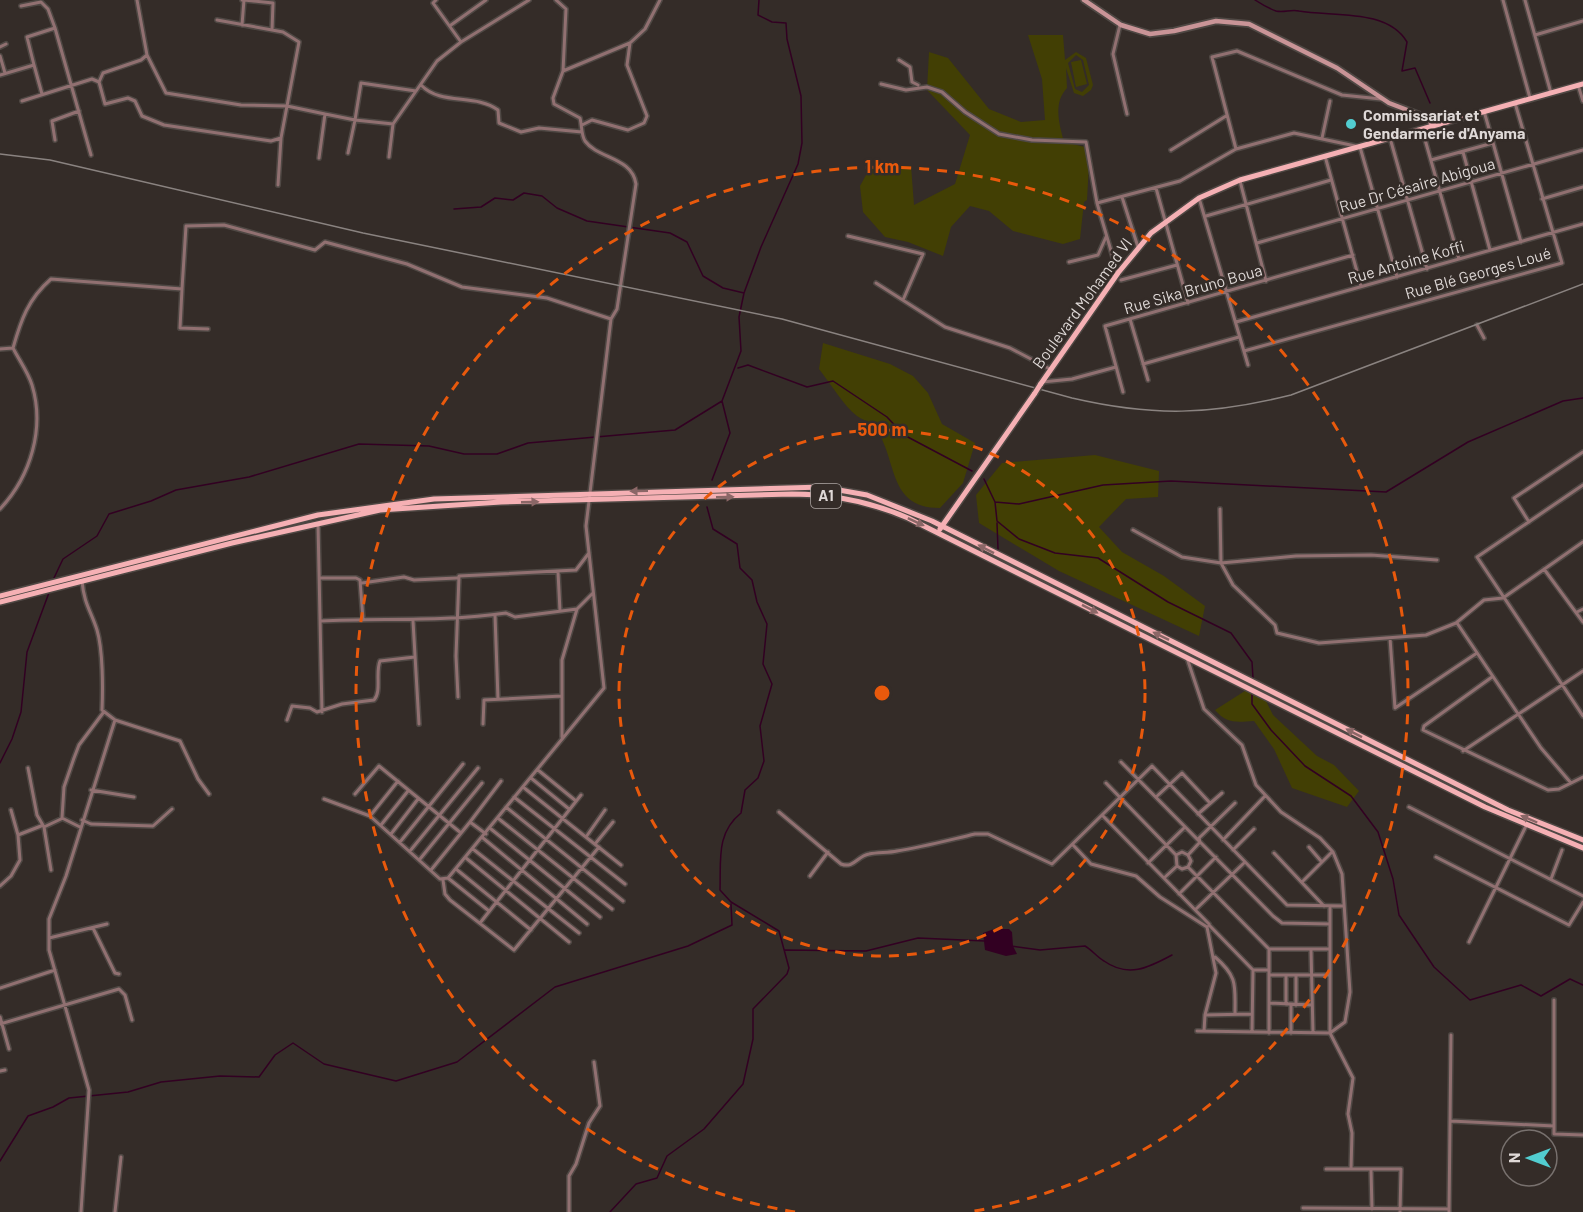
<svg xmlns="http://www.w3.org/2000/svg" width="1583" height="1212" viewBox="0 0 1583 1212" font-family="Barlow,sans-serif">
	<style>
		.green { fill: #423f04; fill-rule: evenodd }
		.water { fill: #320022 }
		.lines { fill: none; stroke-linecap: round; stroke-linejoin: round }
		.stream { stroke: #320022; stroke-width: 1.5 }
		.street-casing { stroke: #4f4844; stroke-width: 6 }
		.secondary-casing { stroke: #4f4844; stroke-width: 8 }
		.primary-casing { stroke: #4f4844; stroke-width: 8 }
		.street { stroke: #917071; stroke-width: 3 }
		.secondary { stroke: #c99497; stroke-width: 4.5 }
		.primary { stroke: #f5b0b4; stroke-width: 5 }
		.rail { stroke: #8a8380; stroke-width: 1.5 }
		.primary-bridge-casing { stroke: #4f4844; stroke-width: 8; stroke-linecap: butt }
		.primary-bridge { stroke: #f5b0b4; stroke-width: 5 }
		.oneway { fill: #8b6767 }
		.ring { fill: none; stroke: #e8590c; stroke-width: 3; stroke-dasharray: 10 8 }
		.poi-dot { fill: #52cdd0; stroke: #342c28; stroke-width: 2 }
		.labels { text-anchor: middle; stroke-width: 5; stroke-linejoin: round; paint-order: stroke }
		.shield { fill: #342c28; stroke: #aca5a2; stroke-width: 1.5 }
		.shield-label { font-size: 15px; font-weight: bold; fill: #dfd9d7 }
		.poi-label { font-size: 16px; font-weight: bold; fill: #dfd9d7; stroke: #342c28; text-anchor: start }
		.street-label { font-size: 16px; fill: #dfd9d7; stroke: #342c28 }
		.centre { fill: #e8590c; stroke: #342c28; stroke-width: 3 }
		.ring-label { font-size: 18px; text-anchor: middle; font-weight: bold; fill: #e8590c; stroke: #342c28; stroke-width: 5; stroke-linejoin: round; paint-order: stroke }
	</style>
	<rect width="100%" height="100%" fill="#342c28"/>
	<path class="green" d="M1028 35H1063L1065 60 1076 52 1086 58 1093 85 1091 90 1083 96 1074 93 1066 68 1067 88C1053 103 1059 123 1064 142L1085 147 1089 164 1087 200 1084 202 1080 239 1063 244 1013 231 989 211 970 206 951 227 943 256 908 242 885 237 863 212 860 186 871 166H911L914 205 955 184 970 135 927 90 929 52 948 58 989 109 1021 122 1045 120 1042 79ZM1076 55 1083 60 1089 85 1082 92 1075 89 1068 63Z
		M1081 60 1087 84 1076 87 1071 62Z
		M823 343 890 364 913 376 928 393 942 424 975 443 963 483 940 508C885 508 899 456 873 425 869 421 862 420 857 416 843 405 831 384 819 369Z
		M1095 455 1159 471 1158 497 1126 499 1099 527 1122 552 1164 576 1205 606 1199 636 1059 571 979 523 976 495 1002 463Z
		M1248 689 1265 699 1273 715 1317 756 1334 765 1359 791 1347 807 1292 788 1274 749 1254 721C1236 722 1227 724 1215 710Z"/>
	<path class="water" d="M994 929H1009L1012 932 1013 946 1017 954 1006 956 985 950 983 933Z"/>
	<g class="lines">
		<path class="stream" d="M1255 0C1261 4 1268 8 1276 11 1284 13 1291 9 1299 11 1331 17 1387 8 1407 42L1402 71 1415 68 1430 103
			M454 209 481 207 495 198 513 200 524 193 542 196 557 208 587 221 670 233 687 242 703 276 723 288 744 293
			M738 368 748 365 807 387 833 381 887 417 904 435 972 471
			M984 479 995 502 997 521 1019 539 1055 553 1098 558 1168 602 1231 633 1252 662 1253 678
			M712 480 730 433 722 401 741 351 739 317 744 293 761 247 798 164 802 143 801 96 787 39 786 23 772 22 758 15 759 0
			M995 502 1019 504 1103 485 1171 481 1386 492 1468 442 1563 401 1583 398
			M997 523 998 549
			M53 580 63 559 97 536 109 514 151 501 176 490 249 477 359 444 429 446 464 454H497L528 443 675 430 722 401
			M1252 694V704L1271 730 1305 766 1351 796 1378 832 1393 879 1399 915 1434 967 1470 1000 1521 985 1541 996 1570 979 1583 985
			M0 763 12 739 21 712 27 652 50 590
			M1011 946 1040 950 1085 946C1092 950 1097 957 1104 961 1128 978 1148 968 1172 955
			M785 950 866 951 918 938 985 941
			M0 1161 28 1116 53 1107 69 1098 128 1092 161 1082 220 1076 259 1077 275 1055 293 1043 324 1064 396 1081 457 1062 555 987 688 946 732 925 731 904
			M610 1212 636 1184 657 1178 667 1156 704 1129 743 1084 753 1039V1009L787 974 789 968 779 931 731 902 720 890C721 860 716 833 741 813L745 790 758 778 764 761 760 726 772 684 763 664 767 624 757 602 752 580 740 568 737 544 713 529 707 507"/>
		<g class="street-casing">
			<path id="street" d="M242 0H244L242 25
				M244 0 273 3 272 30
				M436 0 433 3 461 42
				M1503 0 1530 98
				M1525 0 1551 93
				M21 6 41 2 48 9 55 28
				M451 25 486 0
				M1120 25 1113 54 1127 114
				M1535 35 1583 21
				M0 47 6 44
				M147 55 166 93 241 105 287 106 299 42 283 32 217 20
				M0 56 5 73
				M899 60 910 67 912 82 918 85
				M34 65 27 37 55 28 91 155
				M563 71 630 43 645 29 660 0
				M0 75 34 65 42 94
				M99 82 103 73 141 60 147 55 137 0
				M881 84 906 90 927 87 942 92 965 112 999 134 1032 140 1086 142 1097 203 1117 271
				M421 85C441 106 475 93 498 110L499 123 521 132 539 128 582 132
				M1578 85 1583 101
				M22 101 92 79 99 82 105 104 128 98 135 101 142 116 164 125 271 141 281 138
				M1484 111 1521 242
				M325 114 355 120 348 153
				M393 124 355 120 361 83 416 91
				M582 125 592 120 628 130 644 123 647 116 627 65 630 43
				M1422 129 1459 259
				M1322 138 1330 101
				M1390 138 1427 269
				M55 140 52 121 79 111
				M1236 149 1212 57 1237 51 1342 95 1381 99
				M1171 150 1226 116
				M1463 152 1490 250
				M1325 156 1361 286
				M389 157 393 124 437 61 461 42 529 0
				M1431 160 1493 143
				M1240 181 1266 281
				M278 185 281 138 287 106 325 114 319 158
				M1156 188 1188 303
				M1122 197 1138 247
				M1199 198 1248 365
				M1542 199 1583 187
				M1097 203 1180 181 1236 149 1294 133 1360 147 1397 277
				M1206 216 1331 180
				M848 236 923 254 903 300
				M1257 243 1583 150
				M1069 262 1098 255 1106 237
				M1121 280 1177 265
				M876 283 945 327 1010 348 1050 369
				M182 289 180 328 208 329
				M1130 319 1148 380
				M1236 322 1583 224
				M1477 325 1484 338
				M0 349 13 348
				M1244 351 1562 263 1515 103
				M1143 364 1239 337
				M1042 382 1072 379 1116 367
				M1123 392 1105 326 1353 255
				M1583 485 1477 557 1583 716
				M0 509C31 476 45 428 32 385 28 372 19 360 13 348 21 320 28 299 51 279L182 289 186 226 224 225 315 250 325 242 407 264 462 287 547 298 611 319
				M1220 509 1221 563 1233 585 1275 625 1277 633 1319 643 1426 635 1456 623 1484 600 1503 598 1583 542
				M1529 522 1514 498 1583 452
				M318 524 322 712
				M1133 530 1182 557 1221 563 1296 556 1371 555 1437 560
				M1544 569 1583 622
				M558 572 560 611
				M321 578H356L360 580 363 619
				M362 583 404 577 414 580 457 578
				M1577 612 1583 609
				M495 615 498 699
				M321 621C383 618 444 622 506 613L515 617 577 609
				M413 621 419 724
				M1457 623 1541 748 1571 783
				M1390 638 1395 708 1477 653
				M1187 658 1204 709 1242 745 1256 785 1281 812 1320 838 1333 852 1342 874 1350 992 1345 1022 1330 1033 1197 1031
				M1492 677 1424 726 1423 730 1548 790 1559 789 1583 777
				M458 697 456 656 459 576 576 570 589 553
				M115 720 180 741 198 779 209 794
				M287 720 292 706 310 708 317 712 342 704 374 700C382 691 375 673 380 661L415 657
				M483 724 484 700 562 696
				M562 737V660L577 609 593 593
				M1463 751 1583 671
				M1121 762 1273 916 1282 923 1330 924
				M28 768 37 815 44 827 51 870
				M538 770 576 801
				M531 778 569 809
				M1106 783 1176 855 1177 866 1182 869 1188 867 1191 861 1188 855 1182 852 1176 855
				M523 787 621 865
				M91 790 134 797
				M355 794 379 766 461 833
				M514 797 625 884
				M1156 797 1182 773 1210 803
				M324 799 370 816 440 879 448 878 604 688 586 526 611 319 617 309 636 184C632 157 598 159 585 141 581 135 582 125 580 118L554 104 553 98 563 71 566 9 556 0
				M506 807 623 901
				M1409 807 1583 896
				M11 810 18 835
				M779 812 841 864C854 869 857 856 869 854 878 852 888 853 897 851 923 847 949 840 975 834H988L1052 864 1152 766 1287 905 1343 906
				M1198 814 1222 793
				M370 816 398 781
				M1103 816 1209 924
				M499 819 612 909
				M82 820 91 824 153 826 172 809
				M470 822 501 781
				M381 825 408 791
				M44 827 61 819
				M80 827 62 818 64 787 74 758 79 745 103 713
				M491 829 600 917
				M391 834 418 799
				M586 837 605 810
				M483 838 587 924
				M1223 840 1265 796
				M400 842 463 764
				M595 844 613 822
				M1073 845 1091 864 1136 876 1160 897 1207 927 1216 973 1205 1015 1204 1031
				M1309 847 1321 861
				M473 849 579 933
				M1233 850 1254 829
				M410 851 478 768
				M1274 853 1324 906
				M1188 855 1200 842 1199 838 1235 803
				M1436 857 1569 925 1583 902
				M466 858 569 942
				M420 859 482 783
				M1148 863 1185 827
				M1188 867 1269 949V1033
				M456 869 531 930
				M431 870 470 822 486 834
				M810 876 828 852
				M448 878 489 911
				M1164 878 1177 866
				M1551 879 1562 850
				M443 880 445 894 450 900 514 950 599 847
				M1302 882 1332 852
				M0 886 11 876 20 860 18 835 41 826
				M1179 894 1216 857
				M1330 908V1033L1353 1078 1348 1114 1352 1133 1351 1169
				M1196 909 1245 862
				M480 923 581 795
				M1209 925 1253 970 1252 1032
				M93 928 115 973 119 974
				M49 938 107 924
				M1469 942 1526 826
				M1269 949H1330
				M1311 950 1313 1032
				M1215 957C1238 977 1235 985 1235 1014
				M1253 970H1269
				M1269 975H1330
				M1286 976V1004
				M0 988 55 970
				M1554 1000V1134L1583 1135
				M1269 1003 1312 1005
				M1296 1005V975
				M1205 1015 1251 1014
				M0 1017 9 1049
				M0 1024 119 989 125 995 132 1020
				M1291 1033V1005
				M0 1071 5 1070
				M1451 1121 1554 1126
				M1326 1169H1401L1400 1212
				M1371 1170 1372 1209
				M1303 1208 1449 1209
				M81 1212 89 1090 49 950V919L66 876 115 720 102 710C103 689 103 650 97 630 91 611 84 604 82 581
				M115 1212 121 1157
				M569 1212V1176L576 1164 589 1123 600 1106 594 1062
				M1449 1212 1451 1035"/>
		</g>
		<g class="secondary-casing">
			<path id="secondary" d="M1084 0 1121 25 1150 34 1174 31 1216 21 1249 24 1337 68 1389 103 1428 118 1432 125"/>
		</g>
		<g class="primary-casing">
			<path id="primary" d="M1040 385 1118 273 1151 233 1199 198 1240 180 1583 84
				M940 529 1035 393
				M0 596 318 515 434 499 822 487 867 495 932 521 1508 810 1583 840
				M0 602 232 543 380 510 501 502 792 494C832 494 871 502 908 518L1485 807 1583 848"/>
		</g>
		<use href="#street" class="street"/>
		<use href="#secondary" class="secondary"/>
		<use href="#primary" class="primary"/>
		<path class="rail" d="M0 154 50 160 363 233 782 319 1072 398C1154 417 1210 415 1291 395L1583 284"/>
		<g class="primary-bridge-casing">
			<path id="primary-bridge" d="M1035 393 1040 385"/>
		</g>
		<use href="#primary-bridge" class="primary-bridge"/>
	</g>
	<defs><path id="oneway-solid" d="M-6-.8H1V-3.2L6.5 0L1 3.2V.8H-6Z" transform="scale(1.5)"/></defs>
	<g class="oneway">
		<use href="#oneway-solid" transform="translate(639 491) rotate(179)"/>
		<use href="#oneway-solid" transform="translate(725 497) rotate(-1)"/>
		<use href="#oneway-solid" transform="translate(530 502) rotate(-2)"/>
		<use href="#oneway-solid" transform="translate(916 522) rotate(25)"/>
		<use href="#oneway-solid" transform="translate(986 549) rotate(-153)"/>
		<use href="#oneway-solid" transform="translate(1090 609) rotate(27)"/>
		<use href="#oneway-solid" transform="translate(1161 636) rotate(-154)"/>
		<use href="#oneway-solid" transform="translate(1354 733) rotate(-153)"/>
		<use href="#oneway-solid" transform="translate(1529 819) rotate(-157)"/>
	</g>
	<g class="ring">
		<circle cx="882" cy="693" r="263"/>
		<path d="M795 1212A526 526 0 1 1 969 1212"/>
	</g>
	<circle class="poi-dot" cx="1351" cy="124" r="6"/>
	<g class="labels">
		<rect class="shield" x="811" y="484" width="30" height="24" rx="4.5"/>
		<g class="shield-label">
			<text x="826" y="501">A1</text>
		</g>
		<g class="poi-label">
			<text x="1363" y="121">Commissariat et<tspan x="1363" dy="18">Gendarmerie d'Anyama</tspan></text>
		</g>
		<g class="street-label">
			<text transform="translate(1417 185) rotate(-16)" y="6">Rue Dr Césaire Abigoua</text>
			<text transform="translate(1406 262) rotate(-16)" y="6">Rue Antoine Koffi</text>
			<text transform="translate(1478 273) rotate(-16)" y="6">Rue Blé Georges Loué</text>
			<text transform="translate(1193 289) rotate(-16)" y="6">Rue Sika Bruno Boua</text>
			<text transform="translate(1082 303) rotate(-54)" y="6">Boulevard Mohamed VI</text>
		</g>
	</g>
	<circle cx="882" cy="693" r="9" class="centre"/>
	<g class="ring-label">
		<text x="882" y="173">1 km</text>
		<text x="882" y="436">500 m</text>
	</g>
	<g transform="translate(1529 1158) rotate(270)"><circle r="28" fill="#342c28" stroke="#78716e" stroke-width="1.5"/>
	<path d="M0-4.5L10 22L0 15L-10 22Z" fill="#52cdd0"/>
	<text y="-9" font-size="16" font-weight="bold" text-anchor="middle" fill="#dfd9d7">N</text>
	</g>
</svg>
